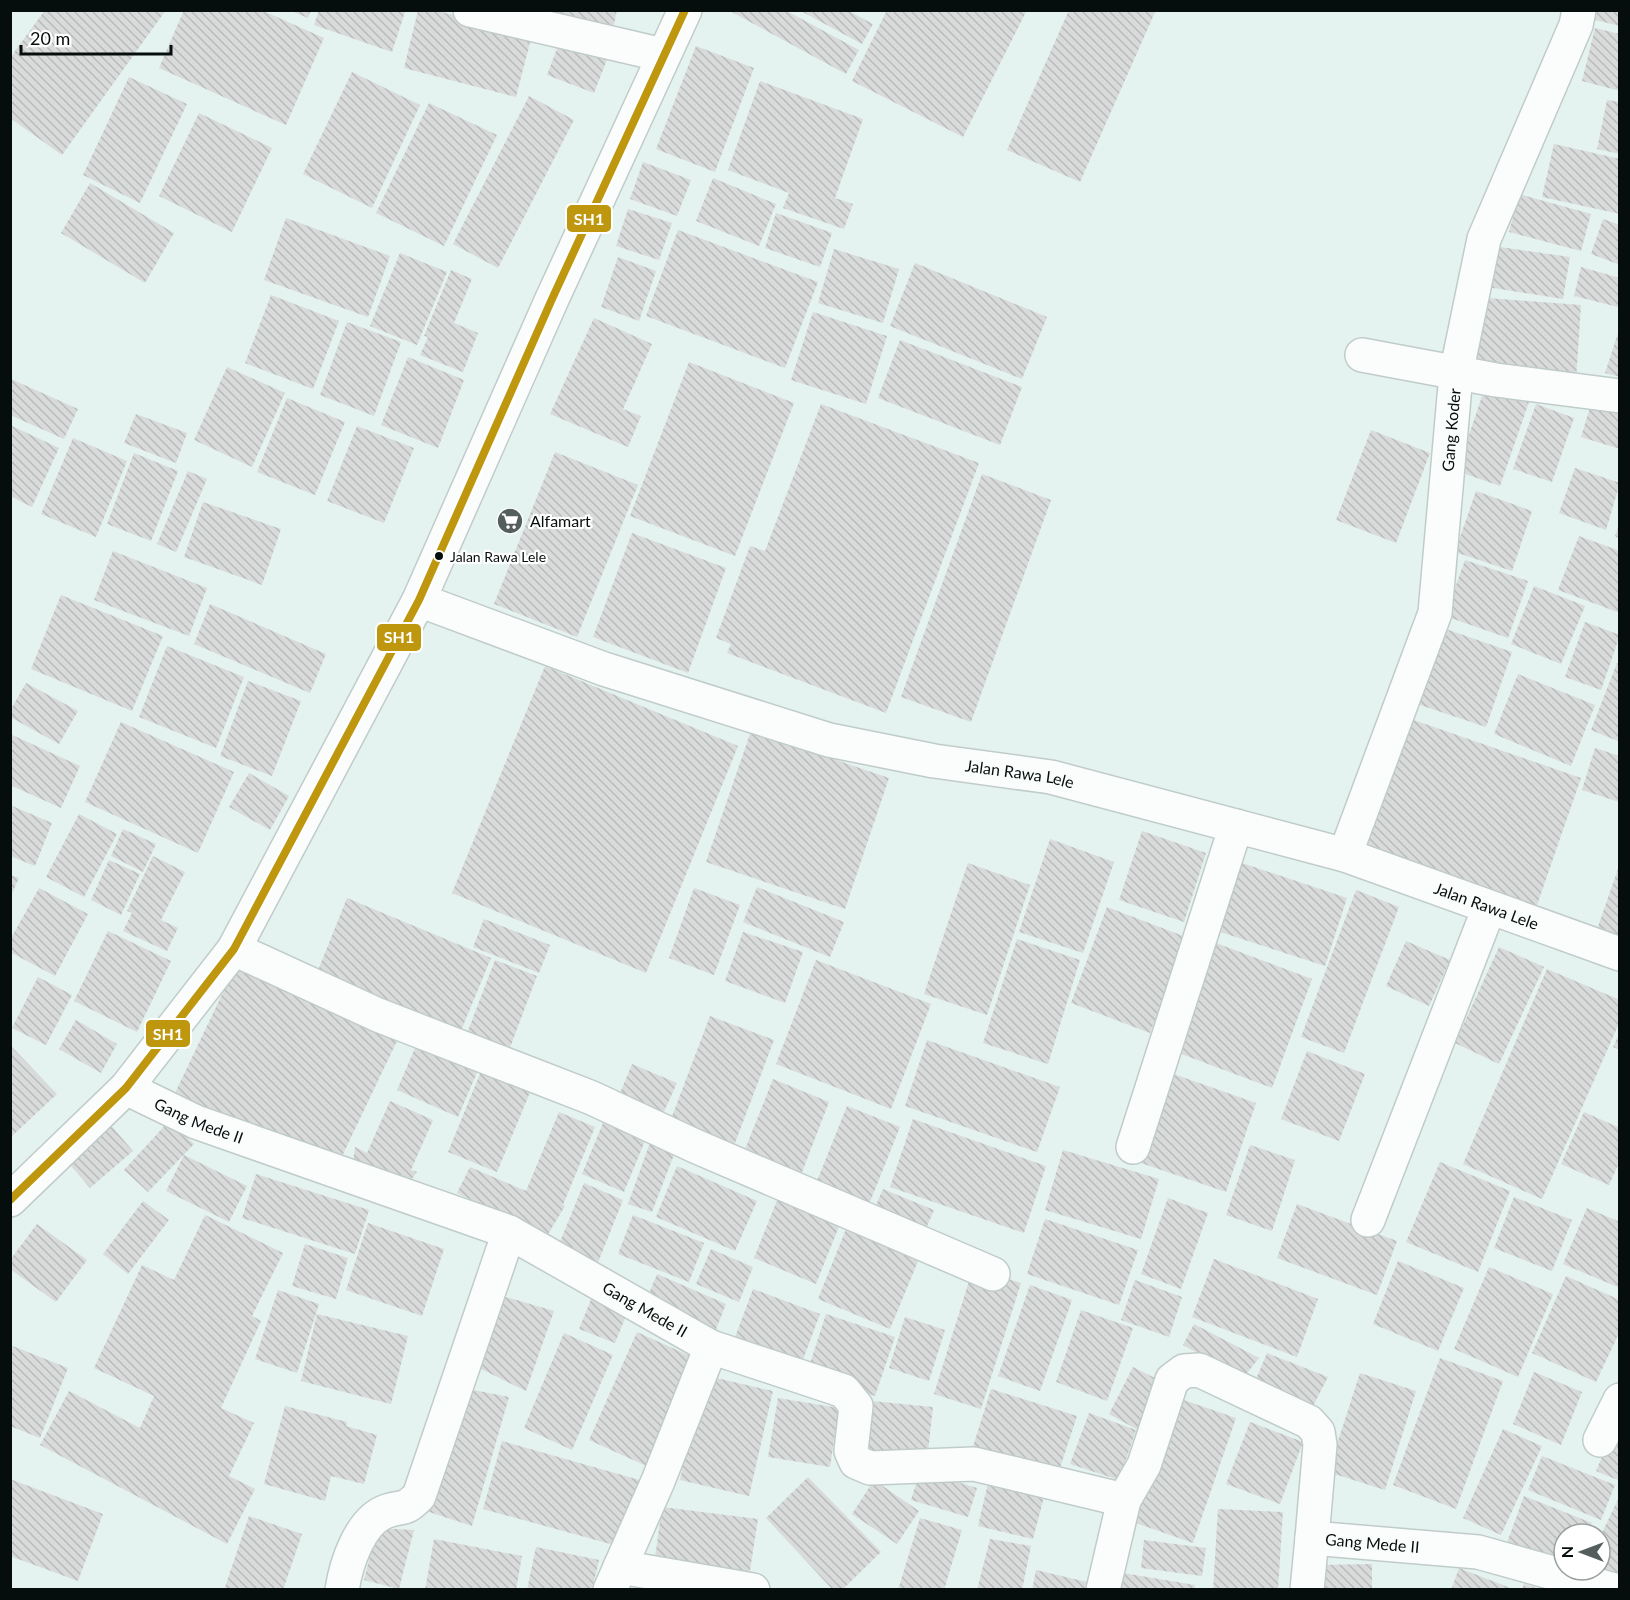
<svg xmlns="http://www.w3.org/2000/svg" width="1630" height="1600" viewBox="0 0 1630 1600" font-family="Lato,sans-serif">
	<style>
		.building { fill: url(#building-back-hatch) }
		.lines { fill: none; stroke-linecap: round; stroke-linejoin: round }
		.minor-casing { stroke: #c0ccca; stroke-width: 36 }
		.tertiary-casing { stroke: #c0ccca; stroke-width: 36 }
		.secondary-casing { stroke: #c0ccca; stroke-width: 36 }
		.minor { stroke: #fbfdfd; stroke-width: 33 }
		.tertiary { stroke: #fbfdfd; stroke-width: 33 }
		.secondary { stroke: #fbfdfd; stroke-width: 33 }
		.bus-1-casing { stroke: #fff; stroke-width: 12 }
		.bus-1 { stroke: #be970f; stroke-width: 8 }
		.bus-dot { fill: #060e0d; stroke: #fff; stroke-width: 2 }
		.labels { text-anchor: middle; stroke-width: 4.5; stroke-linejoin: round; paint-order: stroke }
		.bus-label { font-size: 14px; fill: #060e0d; stroke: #fff; text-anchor: start }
		.street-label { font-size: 16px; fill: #060e0d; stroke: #fff }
		.poi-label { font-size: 16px; fill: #060e0d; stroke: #fff; text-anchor: start }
		.line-badge { stroke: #fff; stroke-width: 2 }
		.badge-label { font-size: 16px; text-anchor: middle; font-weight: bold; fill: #fff }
	</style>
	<defs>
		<pattern id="building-back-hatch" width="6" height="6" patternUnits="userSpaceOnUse" patternTransform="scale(1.5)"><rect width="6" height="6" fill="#d9dbdb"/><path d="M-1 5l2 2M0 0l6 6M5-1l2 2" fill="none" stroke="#b9bbbb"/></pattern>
	</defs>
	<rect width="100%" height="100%" fill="#e4f2f0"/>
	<path class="building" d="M45 10H166L62 155 10 118V58Z
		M184 10H261L324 38 286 125 159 68Z
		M289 10H311L308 18Z
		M319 10H401L405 12 392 52 314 25Z
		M418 10H434L532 35 516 97 404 68Z
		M546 10H617L613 29Z
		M728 10H785L859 50 846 74Z
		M799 10H847L873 24 862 44Z
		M887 10H1027L963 137 852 81Z
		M1069 10H1156L1080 182 1007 150Z
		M1585 10H1620V26L1583 17Z
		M1595 28 1620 34V91L1582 81Z
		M561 38 608 57 594 93 547 75Z
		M696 46 754 68 715 172 656 149Z
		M352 72 420 105 372 208 303 174Z
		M129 77 187 104 140 203 83 175Z
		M760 81 863 119 835 198 853 204 844 229 783 208 789 193 728 170Z
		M529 96 574 120 498 268 453 244Z
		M1607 100 1620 102V154L1597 149Z
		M429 103 497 135 444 246 376 213Z
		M199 113 272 148 232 232 159 196Z
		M1554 144 1620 159V214L1542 197Z
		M643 162 691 180 677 216 630 199Z
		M713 178 776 204 759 246 696 221Z
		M90 183 174 233 145 283 61 233Z
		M1519 194 1591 214 1581 251 1509 232Z
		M628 209 672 223 659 260 616 246Z
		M776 213 832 233 820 267 765 248Z
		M286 218 390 256 368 317 264 280Z
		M1603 219 1620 225V265L1591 254Z
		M678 230 818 282 785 368 646 316Z
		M1493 246 1570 257 1563 299 1487 287Z
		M834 249 899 269 883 323 818 303Z
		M400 253 447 272 417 345 370 326Z
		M618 257 656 271 639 321 601 307Z
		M915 263 1047 317 1022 379 890 326Z
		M1581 267 1620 278 1618 307 1574 296Z
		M451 270 472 279 454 323 478 333 463 372 420 355 428 337 424 336Z
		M271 295 339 321 313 389 245 363Z
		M1474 297 1581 305 1576 380 1469 373Z
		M813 312 887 336 866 404 791 380Z
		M594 318 652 344 623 409 641 416 628 447 550 414Z
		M347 322 401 342 374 416 320 395Z
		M1620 327V377L1605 373Z
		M900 340 1022 387 1000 445 878 398Z
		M408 357 464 380 438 448 381 425Z
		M689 362 794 403 735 556 630 516Z
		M227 367 285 393 252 467 194 440Z
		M11 379 78 409 64 439 10 415Z
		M1485 387 1529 402 1500 486 1457 471Z
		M287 398 345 422 315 495 257 472Z
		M821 404 979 463 886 713 727 653 731 644 716 638 750 546 765 551Z
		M1536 404 1574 418 1552 482 1513 469Z
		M1591 404 1620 413V449L1581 437Z
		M136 414 187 433 176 463 124 443Z
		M10 425 59 448 32 507 10 496Z
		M357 426 414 448 384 523 327 501Z
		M1371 430 1430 453 1396 543 1336 520Z
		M73 438 127 461 96 537 41 514Z
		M555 452 638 485 577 637 494 604Z
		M134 453 178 471 151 541 107 524Z
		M1575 468 1620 483 1606 530 1559 513Z
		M188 471 207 479 176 552 157 544Z
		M982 474 1051 500 971 722 901 697Z
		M1476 491 1532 511 1512 571 1455 552Z
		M203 502 281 529 262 585 184 557Z
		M1619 525H1620V539L1615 536Z
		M632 533 726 568 688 673 593 637Z
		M1579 536 1620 551V613L1558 590Z
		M113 551 207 588 189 636 94 600Z
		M1465 560 1528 581 1508 638 1445 616Z
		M1534 586 1585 606 1561 664 1511 644Z
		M61 595 163 636 132 711 31 669Z
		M210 604 326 654 310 693 194 644Z
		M1585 622 1620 635 1601 690 1565 677Z
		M1443 628 1512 652 1486 727 1417 704Z
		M167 646 244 677 216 748 139 717Z
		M1617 663 1620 664V742L1591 730Z
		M545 666 738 746 646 973 452 893Z
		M1518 674 1595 705 1571 766 1494 734Z
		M248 681 301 701 272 776 220 756Z
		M26 683 78 711 59 744 10 717V711Z
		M1405 717 1581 778 1535 911 1359 849Z
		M121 722 234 772 198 853 85 802Z
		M751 731 889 778 845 909 706 862Z
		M10 734 80 766 61 808 10 785Z
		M1595 748 1620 756 1619 802 1582 790Z
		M249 773 289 796 270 830 229 807Z
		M10 805 52 823 35 866 10 856Z
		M79 814 117 834 84 897 46 877Z
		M123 829 156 844 143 872 111 856Z
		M1142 831 1206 853 1184 922 1119 900Z
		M1050 839 1114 862 1083 953 1019 932Z
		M153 856 185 872 161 920 178 928 167 951 123 931 132 913 127 911Z
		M109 860 140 874 121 915 91 900Z
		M1233 860 1347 898 1325 966 1211 929Z
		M968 863 1030 885 987 1015 924 994Z
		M1619 866H1620V947L1594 938Z
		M10 875 19 878 10 898Z
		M757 887 844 922 830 957 743 922Z
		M39 888 88 914 55 976 10 952V940Z
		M694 888 740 905 714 975 669 958Z
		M1356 890 1399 907 1344 1053 1301 1037Z
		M347 898 491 958 456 1043 313 983Z
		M1107 907 1186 937 1150 1033 1071 1003Z
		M484 919 550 945 539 973 473 947Z
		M108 931 171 961 137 1032 74 1001Z
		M743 932 803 952 785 1003 725 981Z
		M1017 939 1080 960 1048 1064 983 1043Z
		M1208 940 1312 979 1272 1088 1168 1049Z
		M1406 941 1450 960 1429 1006 1386 986Z
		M1499 947 1544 967 1499 1064 1455 1043Z
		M495 960 537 976 505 1061 463 1044Z
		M816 960 931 1004 891 1109 776 1064Z
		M237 963 397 1041 335 1171 175 1093Z
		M1547 969 1620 1000V1021L1542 1199 1463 1164Z
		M38 977 72 995 46 1045 12 1028Z
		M710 1016 774 1040 732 1151 668 1127Z
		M76 1020 117 1044 101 1073 59 1049Z
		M1620 1032V1050L1613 1047Z
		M927 1040 1060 1087 1037 1152 905 1106Z
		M418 1041 479 1068 458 1117 397 1090Z
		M10 1045 57 1094 10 1138Z
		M1307 1051 1365 1074 1339 1141 1281 1119Z
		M632 1064 677 1083 662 1116 618 1098Z
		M482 1069 531 1090 497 1172 448 1152Z
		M1168 1072 1256 1103 1226 1192 1138 1162Z
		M773 1079 829 1102 799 1180 742 1157Z
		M390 1101 433 1120 411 1170 417 1172 408 1184 353 1163 355 1147 367 1153Z
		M847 1106 900 1127 866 1212 813 1191Z
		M559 1112 595 1127 563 1205 565 1206 547 1236 457 1193 470 1167 526 1191Z
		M1584 1112 1620 1128V1161L1609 1185 1561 1164Z
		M605 1118 647 1136 624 1192 582 1174Z
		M913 1119 1046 1166 1024 1233 890 1187Z
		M169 1121 194 1144 148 1192 124 1170Z
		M108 1122 133 1151 90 1188 66 1160Z
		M652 1137 677 1147 652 1212 628 1204Z
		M1250 1145 1295 1160 1272 1231 1226 1215Z
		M1063 1150 1159 1179 1141 1239 1045 1210Z
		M184 1155 247 1186 229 1222 166 1191Z
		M1440 1162 1510 1191 1478 1272 1406 1242Z
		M677 1166 757 1201 735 1251 656 1217Z
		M256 1174 369 1210 355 1254 242 1218Z
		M584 1183 623 1200 595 1270 555 1254Z
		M883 1189 934 1210 924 1233 873 1212Z
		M1514 1197 1572 1220 1552 1271 1494 1248Z
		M778 1198 840 1224 816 1284 754 1258Z
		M1168 1198 1208 1213 1181 1289 1141 1274Z
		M143 1201 169 1220 128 1274 103 1254Z
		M1297 1204 1397 1241 1377 1295 1277 1258Z
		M1587 1208 1620 1222V1288L1563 1264Z
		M205 1215 283 1253 252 1316 261 1321 221 1408 254 1423 229 1476 255 1489 227 1544 40 1445 69 1391 140 1428 154 1396 94 1368 142 1265 174 1280Z
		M633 1215 704 1243 689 1282 618 1254Z
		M1045 1219 1138 1250 1119 1305 1027 1274Z
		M368 1223 444 1249 422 1316 346 1290Z
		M37 1224 87 1260 56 1302 10 1269V1260Z
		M848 1224 921 1254 890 1329 818 1299Z
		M305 1244 348 1258 336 1299 292 1286Z
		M711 1249 753 1267 739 1302 696 1284Z
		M1214 1259 1318 1299 1297 1357 1192 1317Z
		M1398 1261 1464 1288 1438 1351 1373 1324Z
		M1489 1267 1553 1294 1518 1377 1454 1349Z
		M973 1268 1021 1283 981 1409 934 1394Z
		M657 1274 726 1304 713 1337 643 1308Z
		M1566 1276 1620 1300V1331L1596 1382 1532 1353Z
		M1135 1280 1182 1297 1169 1337 1121 1320Z
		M1030 1285 1072 1300 1040 1391 998 1376Z
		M753 1289 820 1314 798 1373 731 1348Z
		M278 1290 319 1304 297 1373 255 1359Z
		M499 1295 554 1311 526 1391 475 1366Z
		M592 1297 628 1311 615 1343 579 1329Z
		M1081 1310 1133 1328 1107 1401 1056 1382Z
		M317 1314 408 1336 391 1404 301 1381Z
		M826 1314 895 1337 875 1396 807 1373Z
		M905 1317 945 1330 929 1381 889 1368Z
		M1194 1324 1259 1358 1243 1378 1183 1345Z
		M637 1332 701 1361 653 1469 589 1440Z
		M564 1333 613 1355 572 1450 524 1428Z
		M10 1345 68 1368 40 1438 10 1426Z
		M1267 1353 1328 1377 1311 1410 1254 1384Z
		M1440 1358 1503 1381 1456 1509 1393 1485Z
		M1133 1367 1163 1382 1138 1430 1109 1414Z
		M1534 1372 1582 1392 1561 1445 1513 1424Z
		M1360 1373 1416 1391 1385 1490 1328 1472Z
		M703 1375 773 1391 749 1496 680 1480Z
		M463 1388 509 1397 472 1526 423 1510Z
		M991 1389 1077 1416 1056 1480 971 1453Z
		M1172 1396 1236 1418 1193 1543 1130 1521Z
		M778 1398 839 1408 830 1467 768 1457Z
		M861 1400 933 1407 927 1460 856 1452Z
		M285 1406 347 1422 346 1426 377 1435 364 1484 331 1476 325 1501 264 1484Z
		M1089 1413 1136 1430 1119 1480 1070 1464Z
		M1250 1422 1303 1442 1280 1504 1226 1484Z
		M1503 1429 1542 1446 1501 1535 1463 1518Z
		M1612 1433 1620 1436V1481L1596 1471Z
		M502 1441 643 1481 625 1548 483 1509Z
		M1542 1456 1615 1485 1601 1520 1528 1490Z
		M920 1471 977 1488 968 1517 911 1500Z
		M808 1477 881 1552 842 1590H833L766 1518Z
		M10 1479 103 1514 78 1581 10 1556Z
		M874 1480 919 1511 897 1544 852 1514Z
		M988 1483 1044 1497 1033 1539 978 1526Z
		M1620 1495V1579L1600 1570V1537Z
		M1524 1496 1592 1523 1588 1534H1564V1570L1504 1551Z
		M662 1507 758 1519 749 1577 654 1565Z
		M1218 1509 1283 1512 1278 1590H1213Z
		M249 1516 302 1534 283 1590H224Z
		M920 1518 962 1530 944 1590H898Z
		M377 1528 414 1530 399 1589 364 1580Z
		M434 1539 522 1556 516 1590H425Z
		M990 1539 1031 1546 1022 1590H977Z
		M1144 1540 1206 1548 1202 1576 1141 1568Z
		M536 1547 599 1560 592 1590H527Z
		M1372 1564V1590H1319L1318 1565Z
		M1459 1568 1513 1589V1590H1451Z
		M1036 1570 1087 1582 1085 1590H1032Z
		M1111 1571 1195 1585 1194 1590H1108Z
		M1524 1584 1540 1589V1590H1522Z"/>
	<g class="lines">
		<g class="minor-casing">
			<g id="minor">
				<path d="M470 10 663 55"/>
				<path d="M1362 355 1496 380 1620 396"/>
				<path id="s1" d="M1345 855 1435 613 1456 374 1484 239 1576 25 1579 10"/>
				<path d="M234 949 378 1015 592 1098 695 1146 993 1274"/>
				<path id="s2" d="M126 1088 196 1122 509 1232 711 1347 844 1391 856 1406 851 1451 856 1462 870 1468 974 1464 1124 1500 1103 1590"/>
				<path d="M1133 1147 1236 826"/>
				<path d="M1368 1220 1489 908"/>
				<path d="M1600 1440 1620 1400"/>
				<path id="s3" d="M1124 1500 1144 1465 1172 1380 1184 1371 1199 1370 1309 1422 1318 1432 1320 1445 1312 1538 1478 1552 1614 1590"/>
				<path d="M620 1567 753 1590"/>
				<path d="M342 1590C346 1564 360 1520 387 1511 405 1505 403 1512 419 1496L509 1232"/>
				<path d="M610 1590 658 1481 711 1347"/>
				<path d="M1307 1590 1312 1538"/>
			</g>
		</g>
		<g class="tertiary-casing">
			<g id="tertiary">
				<path id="s4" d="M419 600 604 669 829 740 934 761 1051 777 1345 855 1620 954"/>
			</g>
		</g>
		<g class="secondary-casing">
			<path id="secondary" d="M10 1200 126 1088 234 949 419 600 552 299 685 10"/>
		</g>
		<use href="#minor" class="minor"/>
		<use href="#tertiary" class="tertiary"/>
		<use href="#secondary" class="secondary"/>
		<g class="bus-1-casing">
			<path id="bus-1" d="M10 1200 126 1088 234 949 419 600 552 299 685 10"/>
		</g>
		<use href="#bus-1" class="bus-1"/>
	</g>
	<defs>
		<g id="supermarket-disc" transform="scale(1.35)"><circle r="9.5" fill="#545e5c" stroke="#fff"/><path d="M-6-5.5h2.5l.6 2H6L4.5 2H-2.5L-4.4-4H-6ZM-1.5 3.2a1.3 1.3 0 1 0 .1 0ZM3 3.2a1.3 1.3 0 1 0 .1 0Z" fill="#fff"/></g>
	</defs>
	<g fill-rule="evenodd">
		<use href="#supermarket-disc" x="510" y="521"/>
	</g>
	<circle class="bus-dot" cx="439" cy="556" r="5"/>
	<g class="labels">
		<g class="bus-label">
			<text x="450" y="562">Jalan Rawa Lele</text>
		</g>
		<g class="street-label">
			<text dy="6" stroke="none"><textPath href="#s1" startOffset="442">Gang Koder</textPath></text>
			<text dy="6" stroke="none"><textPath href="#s4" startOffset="627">Jalan Rawa Lele</textPath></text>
			<text dy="6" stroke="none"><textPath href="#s4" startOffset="1113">Jalan Rawa Lele</textPath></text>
			<text dy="6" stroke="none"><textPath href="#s2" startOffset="80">Gang Mede II</textPath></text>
			<text dy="6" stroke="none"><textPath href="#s2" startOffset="566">Gang Mede II</textPath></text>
			<text dy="6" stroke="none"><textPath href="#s3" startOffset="462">Gang Mede II</textPath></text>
		</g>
		<g class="poi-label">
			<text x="530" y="527">Alfamart</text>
		</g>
	</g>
	<g class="line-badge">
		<rect x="566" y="204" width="46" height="29" rx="6" fill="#be970f"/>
		<rect x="376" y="623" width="46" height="29" rx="6" fill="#be970f"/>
		<rect x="145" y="1019" width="46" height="29" rx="6" fill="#be970f"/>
	</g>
	<g class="badge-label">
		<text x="589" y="225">SH1</text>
		<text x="399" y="643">SH1</text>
		<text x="168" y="1040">SH1</text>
	</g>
	<rect width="1630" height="1600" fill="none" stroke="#060e0d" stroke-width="24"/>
	<g transform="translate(1582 1552) rotate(270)"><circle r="28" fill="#ffffff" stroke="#9b9f9e" stroke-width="1.5"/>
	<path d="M0-4.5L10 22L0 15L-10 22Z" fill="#545e5c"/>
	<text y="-9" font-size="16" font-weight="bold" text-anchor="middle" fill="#060e0d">N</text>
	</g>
	<path d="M21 45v9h150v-9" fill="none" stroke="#060e0d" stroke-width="3"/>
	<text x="30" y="45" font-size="18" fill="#060e0d" stroke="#ffffff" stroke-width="4.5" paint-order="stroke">20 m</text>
</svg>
